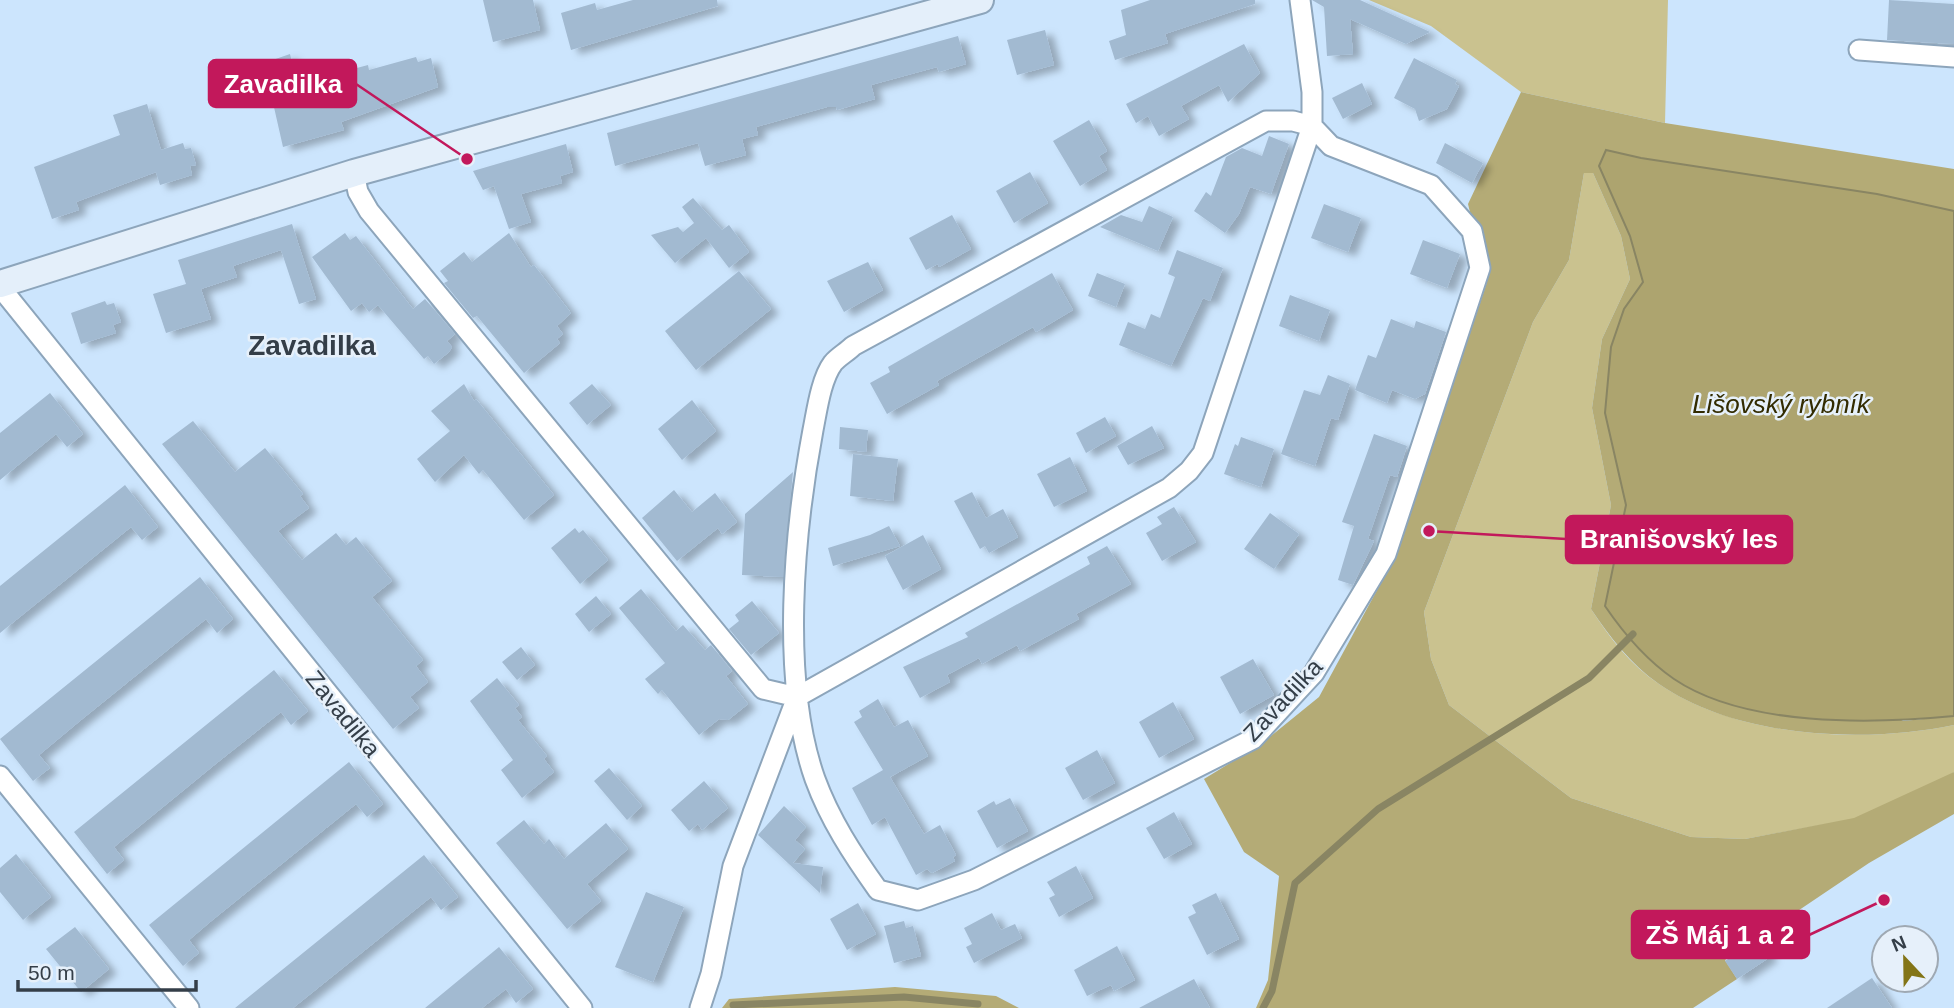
<svg xmlns="http://www.w3.org/2000/svg" width="1954" height="1008" viewBox="0 0 1954 1008" font-family="Arial,sans-serif">
	<style>
		.green { fill: #cac28f }
		.forest { fill: #b4ab76 }
		.water { fill: #ada46f; stroke: #898563; stroke-width: 2 }
		.lines { fill: none; stroke-linecap: round; stroke-linejoin: round }
		.stream { stroke: #898563; stroke-width: 7 }
		.building { fill: #a2bad1; filter: url(#shadow) }
		.street-casing { stroke: #8da5bb; stroke-width: 23 }
		.secondary-casing { stroke: #8da5bb; stroke-width: 30 }
		.street { stroke: #fff; stroke-width: 19 }
		.secondary { stroke: #e4effa; stroke-width: 26 }
		.labels { text-anchor: middle; stroke-width: 5; stroke-linejoin: round; paint-order: stroke }
		.street-label { font-size: 24px; fill: #343e48; stroke: #e6f0fa }
		.water-label { font-size: 26px; font-style: italic; fill: #322b00; stroke: #e6f0fa }
		.quarter-label { font-size: 28px; font-weight: bold; fill: #343e48; stroke: #e6f0fa }
		.leader { fill: none; stroke: #c2185b; stroke-width: 2.5 }
		.callout-dot { fill: #c2185b; stroke: #e6f0fa; stroke-width: 2.5 }
		.callout { fill: #c2185b; stroke: #c2185b; stroke-width: 2.5 }
		.callout-label { font-size: 26px; text-anchor: middle; font-weight: bold; fill: #fff }
	</style>
	<defs>
		<filter id="shadow"><feDropShadow dx="8" dy="4.5" stdDeviation="3.5" flood-color="#0004"/></filter>
	</defs>
	<rect width="100%" height="100%" fill="#cce5fd"/>
	<path class="green" d="M1369 0H1668L1665 123 1521 92 1431 26Z
		M1584 173H1593L1621 236 1630 279 1602 339 1592 408 1611 505 1591 609C1610 638 1630 665 1659 684 1738 738 1863 744 1954 725V772L1950 775 1854 819 1745 839 1691 837 1571 798 1449 705 1431 659 1424 612 1533 322 1569 260Z"/>
	<path class="forest" d="M1521 92 1665 123 1954 169V211L1877 194 1641 158 1607 150 1599 166 1630 236 1643 282 1624 309 1611 348 1605 413 1626 505 1614 557 1903 721 1954 716V725C1863 744 1737 738 1659 684 1630 664 1610 637 1591 609L1611 505 1592 408 1602 339 1630 279 1621 236 1593 173H1584L1569 260 1533 322 1424 612 1431 659 1449 705 1571 798 1691 837 1745 839 1854 818 1954 772V814L1869 863 1725 960 1737 979 1693 1008H1256L1268 980 1279 876 1244 852 1204 779 1261 744 1319 697 1395 557 1487 282 1468 204Z
		M895 987 996 996 1019 1008H722L729 999Z"/>
	<path class="water" d="M1606 150 1641 158 1877 194 1954 211V716C1871 724 1745 727 1674 679 1645 659 1624 634 1605 606L1626 505 1605 413 1611 347 1624 309 1643 282 1630 236 1599 166Z"/>
	<g class="lines">
		<path class="stream" d="M733 1005 904 997 978 1004
			M1263 1008 1272 991 1295 883 1378 809 1589 678 1633 634"/>
	</g>
	<path class="building" d="M483 0H533L540 30 493 42Z
		M633 0H717L718 6 571 50 561 13 595 3 597 10Z
		M1150 0H1255V4L1165 34 1168 43 1115 60 1109 41 1126 35 1121 10Z
		M1312 0H1360L1430 32 1406 44 1350 19 1353 54 1327 56 1324 7Z
		M1889 0 1954 4V44L1887 40Z
		M1045 30 1054 65 1017 75 1007 40Z
		M958 36 966 64 939 72 937 67 871 85 875 99 837 110 836 107H827L756 127 758 135 742 139 746 155 705 166 698 143 615 166 607 133Z
		M1244 44 1260 73 1228 102 1219 85 1181 106 1189 119 1159 136 1148 116 1136 123 1126 104Z
		M290 54 293 66 301 65 305 78 341 69 342 72 368 65 369 70 416 57 418 62 431 58 438 87 341 122 344 130 283 147 264 63Z
		M1414 58 1457 80 1455 84 1459 86 1447 109 1419 121 1415 109 1394 98Z
		M1362 83 1372 104 1343 119 1332 98Z
		M147 104 161 150 183 143 185 149 191 148 196 165 190 166 192 175 160 185 156 172 76 202 79 210 52 219 34 167 120 135 113 115Z
		M1089 120 1107 151 1099 156 1107 170 1080 186 1053 141Z
		M1269 136 1289 144 1271 194 1250 187 1239 214 1225 233 1194 211 1206 192 1211 196 1226 157 1242 148 1262 156Z
		M1445 143 1483 163 1472 183 1436 163Z
		M566 144 573 172 560 176 562 183 521 194 531 222 509 229 494 186 483 190 473 171Z
		M1030 172 1048 203 1014 223 996 191Z
		M693 198 722 230 729 225 749 252 729 268 706 238 675 263 651 235 678 227 683 232 694 223 682 207Z
		M1324 204 1361 218 1348 252 1311 238Z
		M1149 206 1173 217 1158 251 1100 227 1121 215 1142 222Z
		M952 215 971 249 939 267 938 264 926 270 909 238Z
		M292 224 316 299 299 304 281 250 233 266 237 277 201 289 211 319 166 333 153 294 186 284 178 260Z
		M345 233 350 240 356 236 413 309 425 299 455 334 447 341 452 347 449 352 434 364 428 356 424 359 378 305 369 312 362 303 351 311 312 257Z
		M509 233 531 267 534 265 571 313 557 326 563 334 557 339 560 343 524 373 477 316 473 318 444 283 448 281 440 271 464 252 472 262Z
		M1423 240 1460 254 1447 288 1410 274Z
		M1177 250 1223 268 1210 301 1203 298 1171 366 1119 345 1128 322 1145 329 1151 314 1160 318 1175 277 1168 274Z
		M868 262 883 290 844 312 827 281Z
		M739 271 771 309 696 370 665 331Z
		M1052 273 1073 310 1036 332 1033 327 937 381 939 385 887 414 870 383 890 372 888 367Z
		M1097 273 1125 284 1116 307 1088 296Z
		M1290 295 1330 310 1319 341 1279 326Z
		M105 301 107 305 114 303 121 322 113 325 116 333 81 344 71 313Z
		M1391 319 1414 328 1416 321 1446 332 1425 394 1415 399 1392 390 1387 403 1355 390 1368 355 1376 358Z
		M1328 375 1350 384 1338 420 1331 418 1315 466 1281 454 1304 390 1320 395Z
		M464 384 474 401 476 399 554 495 524 520 483 470 479 474 464 455 435 482 417 459 450 431 431 411Z
		M592 384 611 405 587 425 569 403Z
		M50 393 83 434 67 447 56 434 0 480V433Z
		M692 400 716 431 682 460 658 429Z
		M1105 417 1116 436 1086 453 1076 433Z
		M193 421 235 472 265 448 303 494 300 496 309 508 278 531 302 560 336 533 346 545 356 537 392 581 372 597 423 660 416 666 428 682 410 697 419 708 393 729 162 444Z
		M1152 426 1164 448 1128 465 1117 446Z
		M840 427 868 430 866 452 839 449Z
		M1374 434 1407 446 1397 477 1390 475 1368 539 1374 541 1353 585 1338 580 1354 526 1342 522Z
		M1241 437 1274 449 1261 487 1224 474 1235 444 1238 446Z
		M853 454 898 459 893 501 850 496Z
		M1070 457 1087 491 1054 507 1037 474Z
		M793 472 783 577 742 575 745 514Z
		M125 485 158 527 142 540 131 527 0 633V586Z
		M674 490 692 512 715 493 737 522 722 534 718 528 677 561 642 518Z
		M972 492 986 518 1003 509 1018 537 989 553 985 546 980 549 954 501Z
		M1174 507 1196 542 1162 561 1146 533 1162 524 1157 517Z
		M1270 513 1299 534 1274 569 1244 549Z
		M889 526 900 546 833 566 828 548 870 535Z
		M575 528 579 533 583 530 608 560 580 584 551 548Z
		M923 535 941 569 903 590 885 556Z
		M1107 546 1131 584 1076 614 1079 619 1020 651 1017 645 982 664 979 658 947 675 950 682 920 698 903 667 968 637 965 633 1090 564 1087 557Z
		M200 577 233 619 217 633 206 619 81 720 39 755 50 768 33 781 0 739Z
		M641 589 676 631 683 625 705 650 711 645 732 671 726 676 748 704 728 720 719 719 699 735 662 690 658 694 645 679 665 663 619 608Z
		M596 596 611 614 589 632 575 614Z
		M752 601 779 633 751 655 729 629 739 621 735 615Z
		M521 647 535 665 517 680 502 662Z
		M1253 659 1274 695 1240 714 1220 677Z
		M274 670 308 711 291 725 281 712 218 762 114 847 124 860 107 874 74 832Z
		M497 678 519 705 515 708 522 717 518 720 547 756 544 759 554 772 522 798 501 770 513 760 470 701Z
		M878 699 894 727 908 720 928 756 890 777 924 834 940 825 956 855 953 857 955 861 932 873 927 869 916 875 885 817 872 825 852 788 883 770 854 722 862 717 859 711Z
		M1173 702 1194 739 1159 758 1139 722Z
		M1097 750 1115 783 1083 800 1065 768Z
		M349 762 383 804 367 817 356 804 210 922 189 940 199 953 183 966 149 925Z
		M609 768 642 806 627 820 594 781Z
		M704 781 728 808 702 830 698 824 689 831 671 810Z
		M1010 798 1028 831 997 848 977 811 994 801 996 805Z
		M784 806 806 827 795 840 805 849 793 863 823 867 820 893 758 835Z
		M1174 812 1192 844 1164 859 1146 828Z
		M524 820 544 844 549 839 564 859 606 823 628 849 587 884 601 901 567 929 496 843Z
		M16 854 51 897 23 920 0 892V868Z
		M424 855 458 897 441 910 431 897 293 1008H235Z
		M1076 866 1093 898 1059 917 1049 898 1055 895 1047 882Z
		M646 892 684 907 653 982 615 967Z
		M1216 893 1239 939 1207 955 1188 917 1196 913 1192 905Z
		M858 903 876 934 847 950 830 919Z
		M992 913 1001 930 1015 924 1022 938 974 963 966 947 972 944 964 928Z
		M904 921 906 928 913 926 921 956 894 963 884 926Z
		M75 927 109 969 81 992 46 949Z
		M1759 939 1770 957 1737 979 1725 961Z
		M1117 946 1135 980 1114 991 1111 985 1087 996 1074 970Z
		M499 947 533 989 516 1003 506 989 482 1008H425Z
		M1872 978 1892 1008H1827Z
		M1194 979 1210 1008H1139Z"/>
	<g class="lines">
		<g class="street-casing">
			<path id="street" d="M1859 50 1954 57
				M1266 121H1293L1312 126 1331 146 1431 185 1472 231 1480 268 1386 554 1314 673 1253 739 974 880 918 900 878 890C853 855 830 820 815 779 780 680 794 531 813 430 817 410 821 379 833 363 838 357 847 352 853 346Z
				M354 173 358 192 369 211 763 689 797 697
				M0 287 582 1008
				M0 776 189 1008
				M700 1008 711 974 733 866 797 697 1169 488 1189 471 1203 453 1312 126V92L1300 0"/>
		</g>
		<g class="secondary-casing">
			<path id="secondary" d="M0 284 354 173 980 0"/>
		</g>
		<use href="#street" class="street"/>
		<use href="#secondary" class="secondary"/>
	</g>
	<g class="labels">
		<g class="street-label">
			<text transform="translate(1283 700) rotate(-47)" y="8">Zavadilka</text>
			<text transform="translate(343 714) rotate(51)" y="8">Zavadilka</text>
		</g>
		<g class="water-label">
			<text x="1781" y="413">Lišovský rybník</text>
		</g>
		<g class="quarter-label">
			<text x="312" y="355">Zavadilka</text>
		</g>
	</g>
	<path class="leader" d="M467 159L356 84M1429 531L1566 539M1884 900L1809 935"/>
	<g class="callout-dot">
		<circle cx="467" cy="159" r="7"/>
		<circle cx="1429" cy="531" r="7"/>
		<circle cx="1884" cy="900" r="7"/>
	</g>
	<g class="callout">
		<rect x="209" y="60" width="147" height="47" rx="7"/>
		<rect x="1566" y="516" width="226" height="47" rx="7"/>
		<rect x="1632" y="911" width="177" height="47" rx="7"/>
	</g>
	<g class="callout-label">
		<text x="283" y="93">Zavadilka</text>
		<text x="1679" y="548">Branišovský les</text>
		<text x="1720" y="944">ZŠ Máj 1 a 2</text>
	</g>
	<g transform="translate(1905 959) rotate(338)"><circle r="33" fill="#e6f0fa" stroke="#9fa9b3" stroke-width="2"/>
	<path d="M0-5L12 26L0 18L-12 26Z" fill="#837517"/>
	<text y="-10" font-size="19" font-weight="bold" text-anchor="middle" fill="#343e48">N</text>
	</g>
	<path d="M18 980v10h178v-10" fill="none" stroke="#343e48" stroke-width="3.5"/>
	<text x="28" y="980" font-size="21" fill="#343e48" stroke="#e6f0fa" stroke-width="5" paint-order="stroke">50 m</text>
</svg>
